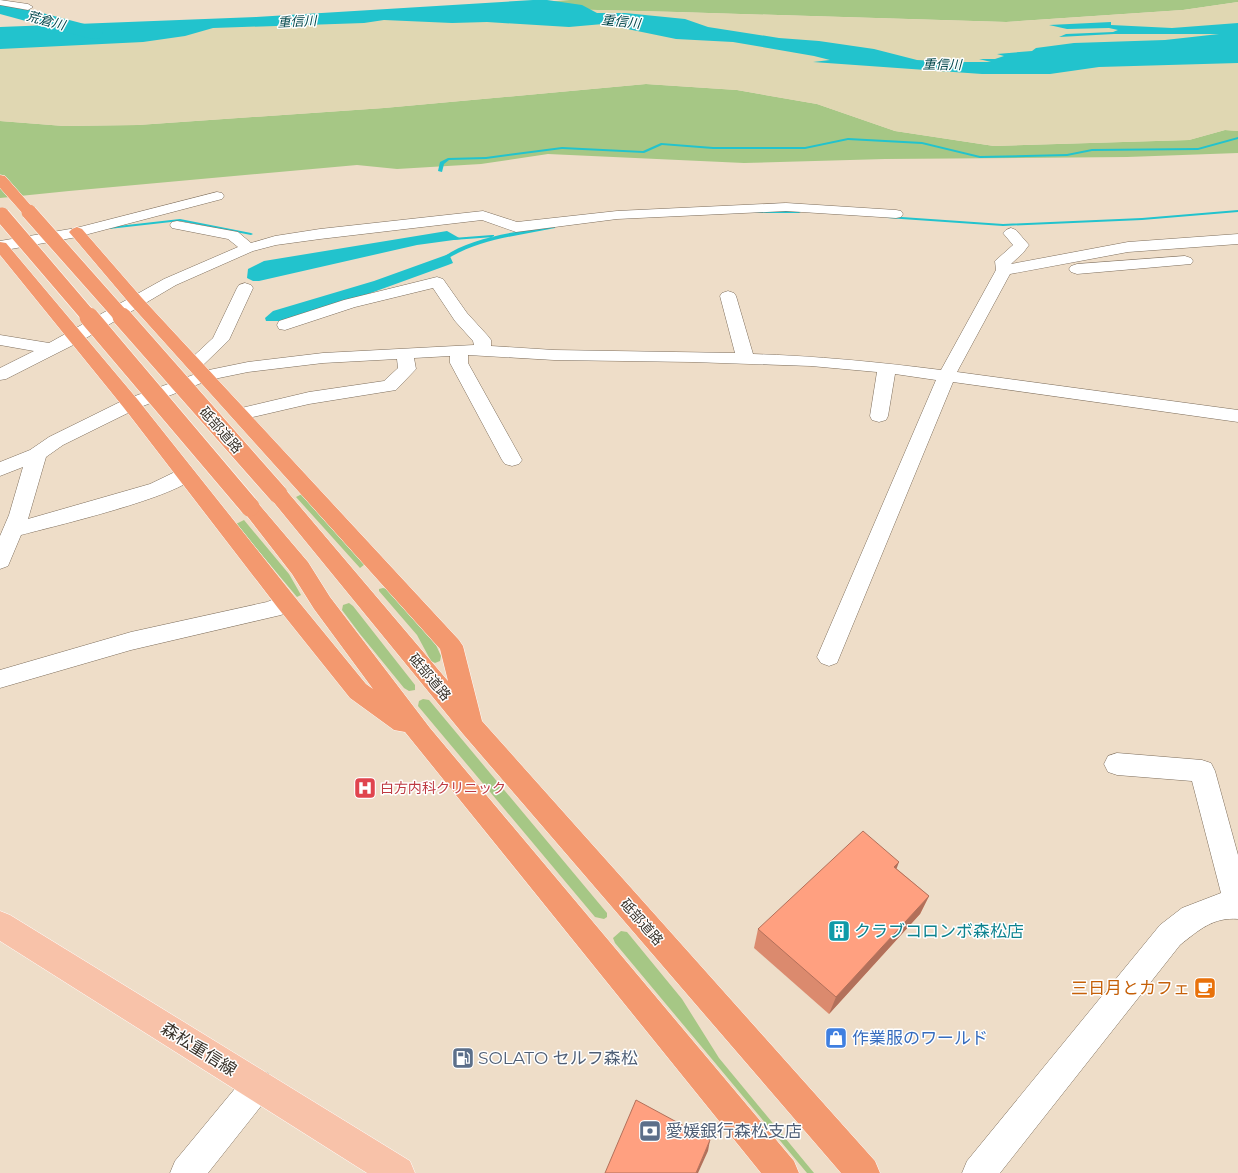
<svg xmlns="http://www.w3.org/2000/svg" width="1238" height="1173" viewBox="0 0 1238 1173" font-family="Montserrat,'Noto Sans JP',sans-serif">
	<style>
		.green { fill: #a6c785 }
		.sand { fill: #e0d7b2 }
		.water { fill: #22c3cd }
		.lines { fill: none; stroke-linecap: round; stroke-linejoin: round }
		.stream { fill: #22c3cd; fill-rule: evenodd }
		.river { fill: #22c3cd; fill-rule: evenodd }
		.minor-casing { stroke: #7e6e5c; stroke-width: 1 }
		.major-casing { stroke: #fff; stroke-width: 1 }
		.highway-casing { stroke: #fff; stroke-width: 1 }
		.minor { fill: #fff; fill-rule: evenodd }
		.major { fill: #f8c2a9; fill-rule: evenodd }
		.highway { fill: #f3996f; fill-rule: evenodd }
		.highway-bridge-far1-casing { stroke: #fff; stroke-width: 16; stroke-linecap: butt }
		.highway-bridge-casing { stroke: #fff; stroke-width: 20; stroke-linecap: butt }
		.highway-bridge-far1 { stroke: #f3996f; stroke-width: 15 }
		.highway-bridge { stroke: #f3996f; stroke-width: 19 }
		.wall { fill: #db8a6e }
		.shaded-wall { fill: #b2705a }
		.building { fill: #ffa080; stroke: #b2705a }
		.labels { text-anchor: middle; stroke-width: 3; stroke-linejoin: round; paint-order: stroke }
		.far-water-label { font-size: 13px; font-style: italic; fill: #01464a; stroke: #fff }
		.street-label { font-size: 14px; fill: #39322a; stroke: #fff }
		.health-label { font-size: 14px; fill: #be3a42; stroke: #fff; text-anchor: start }
		.near-culture-label { font-size: 17px; fill: #0d838f; stroke: #fff; text-anchor: start }
		.near-food-label { font-size: 17px; fill: #c56008; stroke: #fff; text-anchor: end }
		.near-shop-label { font-size: 17px; fill: #366cbe; stroke: #fff; text-anchor: start }
		.near-street-label { font-size: 17px; fill: #39322a; stroke: #fff }
		.near-service-label { font-size: 17px; fill: #4e5e75; stroke: #fff; text-anchor: start }
	</style>
	<rect width="100%" height="100%" fill="#eeddc8"/>
	<path class="green" d="M570 0H1238V2L1183 10 1006 22 677 12 478 7Z
		M646 84 737 90 817 104 895 131 994 146 1189 140 1225 130 1238 131V153L1127 157 885 159 744 163 548 154 481 164 397 169 357 165 69 191 0 198V121L64 126 138 125 384 108Z
		M302 494 365 564 360 568 296 497Z
		M244 520 289 574 301 595 297 597 236 524Z
		M383 588 387 589 436 645 441 656 440 661 435 663 431 661 417 635 379 591V589Z
		M349 603 353 606 415 685V690L409 691 404 688 360 634 342 610 343 605Z
		M423 699 429 700 607 913V917L604 919 595 917 418 706 419 701Z
		M621 931 627 932 682 999 719 1058 814 1173H807L615 943 613 938Z"/>
	<path class="sand" d="M1238 2V131L1225 130 1189 140 994 146 895 131 817 104 737 90 646 84 384 108 138 125 64 126 0 121V30L478 7 677 12 1006 22 1183 10Z"/>
	<path class="water" d="M533 0H547L582 5 597 13H625L685 19 708 27 779 38 819 41 874 49 917 60 953 62H991L979 59H995L1004 56 997 54 1032 51 1036 48 1074 43 1165 40 1219 34H1114L1059 37 1066 34 1113 32 1118 30 1109 28 1067 29 1049 25 1111 22V25L1172 28 1238 23V63L1099 67 1050 74H982L813 62 830 60 814 56 733 42 676 39 603 24 569 27 487 22 452 23 384 20 364 23 213 28 185 36 143 42 0 49V27L256 17Z
		M447 231 461 239 417 245 259 281H253L247 278 248 269 264 261Z
		M449 254 453 263 448 265 368 294 280 321H266L265 318 273 311 374 281Z"/>
	<g class="lines">
		<path class="stream" d="M1238 137V139L1198 150 1092 151 1067 156 980 158 922 144 848 140 805 149H713L662 145 644 153 562 149 486 159 449 160 444 164 442 172 438 171 440 162 448 158 486 157 562 147 643 151 661 143 713 147H805L848 138 922 142 980 156 1067 154 1092 149 1198 148Z
			M1238 210V212L1142 220 1003 226 887 218 885 217 887 216 1003 224 1142 218Z
			M755 211H799L801 212 799 213H755Z
			M180 219 251 233 253 234 251 235 180 221 109 229 107 228 109 227Z
			M553 226H555V228C517 236 477 239 444 261L440 260C464 238 520 231 553 226Z
			M492 235H494V237L453 240 451 239 453 238Z"/>
		<path class="river" d="M0 2 100 28 103 33 100 38 92 39 0 14Z"/>
		<g class="minor-casing">
			<path id="minor" d="M0 0 28 4 33 7 28 10 0 5Z
				M217 192 222 193 224 196 222 199 77 237 0 251V241L76 228Z
				M786 203 896 210 901 211 903 214 901 217 896 218 786 211 617 219 516 232 482 220 320 239 276 245 253 251 176 285 81 341 6 379 0 380V368L34 351 0 345V335L49 343 164 279 238 247 228 239 172 228 170 225 172 222 177 221 238 232 251 243 275 236 320 229 483 211 517 222 617 211Z
				M1011 228 1016 230 1029 245 1023 253 1011 264 1128 242 1238 234V244L1128 252 1010 274 957 372 1238 410V422L953 382 837 663 829 666 821 663 817 657 936 380 895 374 888 416 886 420 879 422 872 420 870 416 877 372 811 366 692 362 554 360 468 355V363L522 460 519 464 512 466 505 464 502 460 450 363V356L414 358 416 369 396 390 309 404 240 420 233 418 231 414 233 410 309 392 384 381 398 368 397 359 323 363 248 372 209 380 138 408 63 445 46 457 28 519 150 484 179 470 186 468 193 470 196 475C183 496 51 527 21 535L8 566 0 569V536L9 515 23 467 0 476V462L30 450 49 437 124 400 204 371 248 362 323 353 474 345 473 341 455 321 433 288 355 307 285 330 279 329 277 325 279 321 344 300 437 277 443 279 467 313 488 336 491 340V346L554 350 735 353 720 296 722 293 728 291 734 293 736 296 753 354C816 356 878 362 941 370L996 270 995 261 1013 245 1003 233 1006 230Z
				M1185 256 1191 258 1193 261 1191 264 1077 274 1071 272 1069 269 1071 266 1077 264Z
				M245 283 251 285 253 288 229 340 200 368 194 369 188 368 185 364 213 338 237 288 239 285Z
				M286 594 294 596 297 602 294 608 281 615 131 650 0 688V670L131 632 267 602Z
				M1117 753 1202 760 1211 763 1215 771 1238 855V919C1213 917 1199 930 1180 945L1000 1173H962L967 1161 1160 925 1182 908 1221 893 1192 781 1117 775 1108 772 1104 764 1108 756Z
				M258 1069 269 1074 274 1085 269 1096 208 1173H170L175 1161 247 1074Z"/>
		</g>
		<g class="major-casing">
			<path id="major" d="M0 911 10 915 410 1161 415 1173H367L0 941Z"/>
		</g>
		<g class="highway-casing">
			<path id="highway" d="M0 175 5 176 34 209 36 212 34 215 29 216 24 215 0 188Z
				M77 227 82 229 142 298 459 640 463 646 482 721 875 1161 880 1173H841L463 734 271 499 268 494 271 489 278 487 285 489 448 681 440 649 130 304 69 232 72 229Z
				M0 242 6 243 138 400 294 596 366 684 373 689 314 609 292 574 240 507 243 502 250 500 257 502 308 562 330 597 430 728 794 1161 799 1173H761L405 732 394 730 350 698 278 608 124 408 0 255Z"/>
		</g>
		<use href="#minor" class="minor"/>
		<use href="#major" class="major"/>
		<use href="#highway" class="highway"/>
		<g class="highway-bridge-far1-casing">
			<path id="highway-bridge-far1" d="M29 212 123 318
				M2 215 90 318"/>
		</g>
		<g class="highway-bridge-casing">
			<path id="highway-bridge" d="M89 317 250 507
				M122 317 278 494"/>
		</g>
		<use href="#highway-bridge-far1" class="highway-bridge-far1"/>
		<use href="#highway-bridge" class="highway-bridge"/>
	</g>
	<path class="wall" d="M897 869 929 896 920 914 829 1014 754 948 758 929Z"/>
	<path class="shaded-wall" d="M899 862 892 881 894 867Z
		M929 896 920 914 829 1014 836 997Z
		M710 1140 708 1151 698 1173H696Z"/>
	<path class="building" d="M863 831 899 862 894 867 929 896 836 997 758 929Z
		M636 1100 710 1140 696 1173H605Z"/>
	<defs>
		<g id="hospital-square" transform="scale(1.15)"><rect x="-9" y="-9" width="18" height="18" rx="4" fill="#e0444e" stroke="#fff"/><path d="M-5-5h3v3.5h4V-5h3V5h-3V1.5h-4V5h-3Z" fill="#fff"/></g>
		<g id="building-square" transform="scale(1.15)"><rect x="-9" y="-9" width="18" height="18" rx="4" fill="#0f9aa8" stroke="#fff"/><path d="M-4-6H4V6H1V3H-1V6H-4ZM-2.5-4.3h1.7v1.8h-1.7ZM.8-4.3h1.7v1.8H.8ZM-2.5-1h1.7V.8h-1.7ZM.8-1h1.7V.8H.8Z" fill="#fff"/></g>
		<g id="cafe-square" transform="scale(1.15)"><rect x="-9" y="-9" width="18" height="18" rx="4" fill="#e8710a" stroke="#fff"/><path d="M-5.5-4.5H6V0H3Q3 3.5 0 3.5H-2.5Q-5.5 3.5-5.5 0ZM3-3.2v2h1.7v-2ZM-6 4.5H4V6H-6Z" fill="#fff"/></g>
		<g id="shop-square" transform="scale(1.15)"><rect x="-9" y="-9" width="18" height="18" rx="4" fill="#3f7fe0" stroke="#fff"/><path d="M-5-2.5h2.3a2.7 3.5 0 0 1 5.4 0H5L5.5 6h-11ZM-1.5-2.5h3a1.5 2.3 0 0 0-3 0Z" fill="#fff"/></g>
		<g id="fuel-square" transform="scale(1.15)"><rect x="-9" y="-9" width="18" height="18" rx="4" fill="#5c6f8a" stroke="#fff"/><path d="M-5.5-6h7V0h2V4h1.3V-2.5L3-4.5l.8-.8L6-3V5H2.5V1h-1V6h-7ZM-4.2-4.7v3.2H.2V-4.7Z" fill="#fff"/></g>
		<g id="bank-square" transform="scale(1.15)"><rect x="-9" y="-9" width="18" height="18" rx="4" fill="#5c6f8a" stroke="#fff"/><path d="M-6-4H6V4H-6ZM0-2.3a2.3 2.3 0 1 0 0 4.6a2.3 2.3 0 1 0 0-4.6Z" fill="#fff"/></g>
	</defs>
	<g fill-rule="evenodd">
		<use href="#hospital-square" x="365" y="788"/>
		<use href="#building-square" x="839" y="931"/>
		<use href="#cafe-square" x="1205" y="988"/>
		<use href="#shop-square" x="836" y="1038"/>
		<use href="#fuel-square" x="463" y="1058"/>
		<use href="#bank-square" x="650" y="1131"/>
	</g>
	<g class="labels">
		<g class="far-water-label">
			<text transform="translate(46 20) rotate(15)" y="5">荒倉川</text>
			<text transform="translate(297 21) rotate(-3)" y="5">重信川</text>
			<text transform="translate(621 21) rotate(6)" y="5">重信川</text>
			<text transform="translate(942 64) rotate(1)" y="5">重信川</text>
		</g>
		<g class="street-label">
			<text transform="translate(221 430) rotate(49)" y="5">砥部道路</text>
			<text transform="translate(430 677) rotate(50)" y="5">砥部道路</text>
			<text transform="translate(642 922) rotate(49)" y="5">砥部道路</text>
		</g>
		<g class="health-label">
			<text x="380" y="793">白方内科クリニック</text>
		</g>
		<g class="near-culture-label">
			<text x="854" y="937">クラブコロンボ森松店</text>
		</g>
		<g class="near-food-label">
			<text x="1190" y="994">三日月とカフェ</text>
		</g>
		<g class="near-shop-label">
			<text x="852" y="1044">作業服のワールド</text>
		</g>
		<g class="near-street-label">
			<text transform="translate(199 1049) rotate(32)" y="6">森松重信線</text>
		</g>
		<g class="near-service-label">
			<text x="478" y="1064">SOLATO セルフ森松</text>
			<text x="666" y="1137">愛媛銀行森松支店</text>
		</g>
	</g>
</svg>
